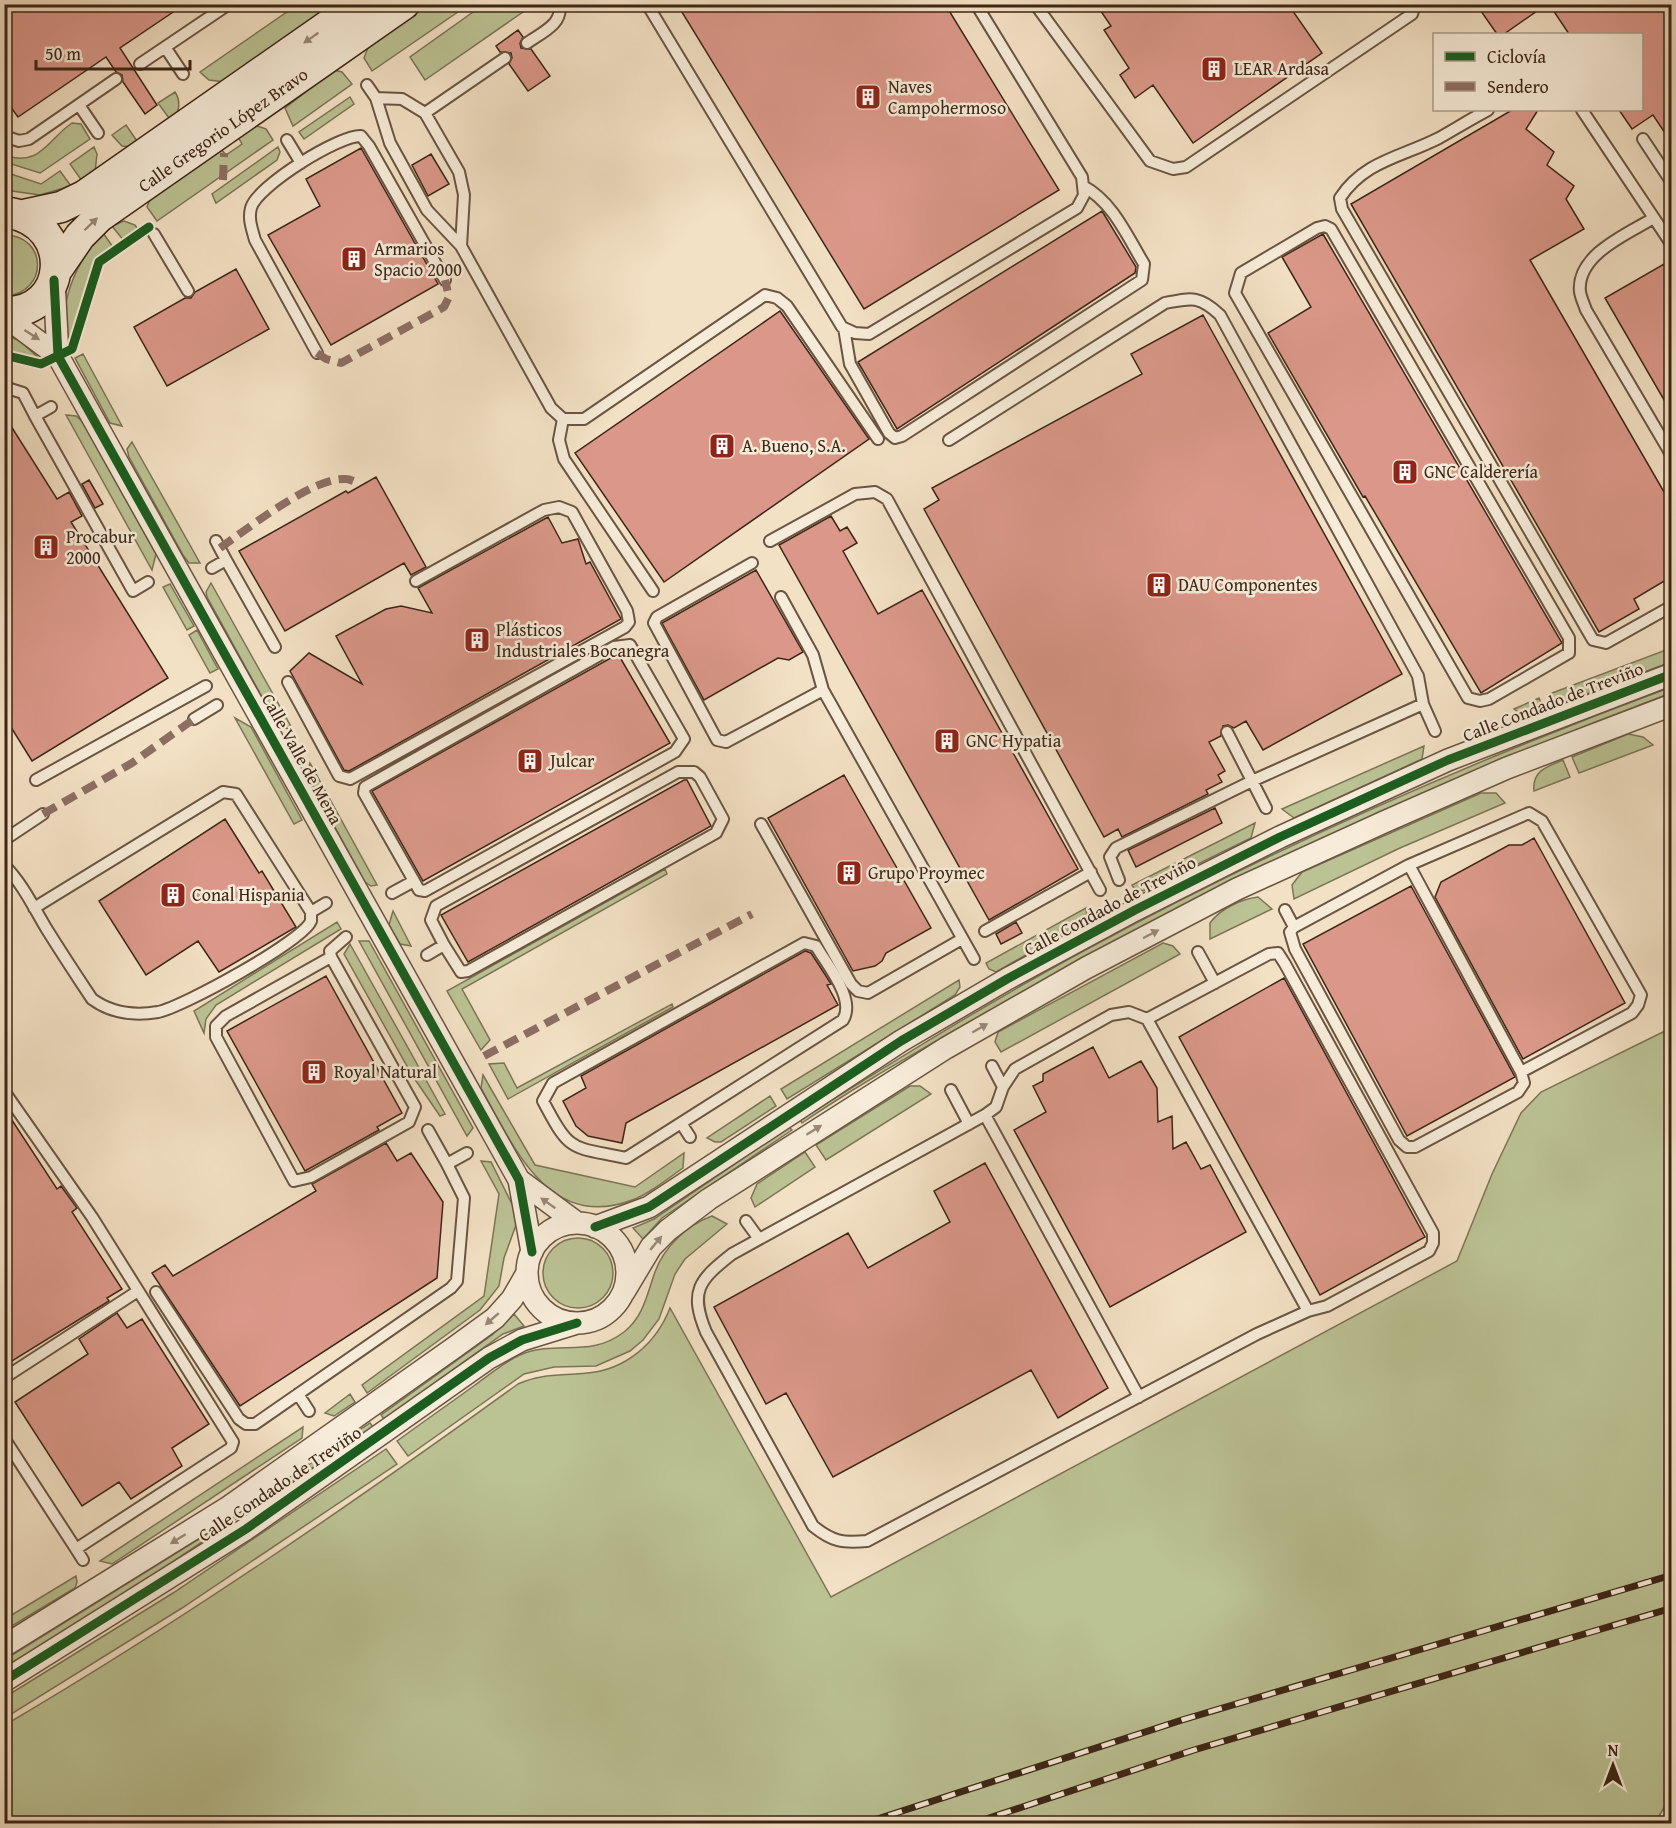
<svg xmlns="http://www.w3.org/2000/svg" width="1676" height="1828" viewBox="0 0 1676 1828" font-family="'Gentium Book Plus',serif">
	<style>
		.green { fill: #bbc294; stroke: #7c7455; stroke-width: 1.5 }
		.building { fill: #db988a; stroke: #3c2616; stroke-width: 1.5 }
		.lines { fill: none; stroke-linecap: round; stroke-linejoin: round }
		.lane-casing { stroke: #6a5542; stroke-width: 14 }
		.street-casing { stroke: #6a5542; stroke-width: 24 }
		.secondary-casing { stroke: #3c2616; stroke-width: 33 }
		.lane { stroke: #f7ecd9; stroke-width: 10 }
		.street { stroke: #f7ecd9; stroke-width: 21 }
		.secondary { stroke: #f7ecd9; stroke-width: 30 }
		.rail-casing { stroke: #3c2616; stroke-width: 7 }
		.rail { stroke: #f7ecd9; stroke-width: 4.5; stroke-dasharray: 14; stroke-linecap: butt }
		.quiet { stroke: #8d6e63; stroke-width: 8; stroke-dasharray: 15 8; stroke-linecap: butt }
		.cycleway-casing { stroke: #f7ecd9; stroke-width: 13 }
		.cycleway { stroke: #1b5e20; stroke-width: 9 }
		.oneway { fill: #9a8978 }
		.labels { text-anchor: middle; stroke-width: 5; stroke-linejoin: round; paint-order: stroke }
		.poi-label { font-size: 18px; fill: #3c2616; stroke: #f7ecd9; text-anchor: start }
		.street-label { font-size: 18px; fill: #3c2616; stroke: #f7ecd9 }
	</style>
	<rect width="100%" height="100%" fill="#f3e1c5"/>
	<filter id="stains"><feTurbulence type="fractalNoise" baseFrequency=".00333" numOctaves="4"/><feColorMatrix values="0 0 0 0 .2 0 0 0 0 .09 0 0 0 0 .02 0 0 0 .5 -.17"/></filter>
	<radialGradient id="worn" r=".72"><stop offset=".6" stop-color="#630" stop-opacity="0"/><stop offset="1" stop-color="#630" stop-opacity=".3"/></radialGradient>
	<path class="green" d="M297 5H337L225 82 209 80 200 72Z
		M428 5H468L372 71 364 58 369 45Z
		M483 5H533L425 80 410 57Z
		M334 70 342 72 352 84 293 126 285 108Z
		M175 92C181 101 180 113 171 121L158 103Z
		M350 97 354 104 304 139 299 132Z
		M72 123 81 124 90 139 40 173 5 162V155C40 168 48 139 72 123Z
		M126 125 139 144 132 147 122 146 112 135Z
		M254 125 266 129 273 140 157 221 147 207 150 199 221 149 226 155 242 144 238 137Z
		M94 147 97 154 95 172 82 181 70 164Z
		M278 147 280 152 277 160 216 203 212 194Z
		M60 171 71 186 40 195 5 190V172L41 184Z
		M124 221 135 225 139 231 124 241 112 226Z
		M103 233 113 247 95 259 68 347C56 306 75 263 103 233Z
		M4 235C48 235 49 293 5 296Z
		M4 334 20 341 42 361 5 353Z
		M83 354 122 426 110 423 75 358Z
		M66 415 76 416 83 422 156 554 152 570Z
		M132 442 200 563H189L183 555 129 457 127 449Z
		M211 583 293 730 278 726 207 597 206 592Z
		M170 584 194 626 187 630 163 587Z
		M197 630 218 669 210 673 189 635Z
		M1671 648V662L1552 707 1547 695Z
		M1671 687V693C1432 783 1199 888 978 1017 919 1051 859 1084 802 1123L800 1120C896 1060 992 1000 1091 947 1278 846 1472 761 1671 687Z
		M1539 698 1544 710 1525 717 1514 709Z
		M235 718 251 727 302 820 294 824Z
		M1628 734 1643 737 1653 745 1579 773 1572 757Z
		M1424 746 1422 759 1294 818 1282 809Z
		M1563 760 1570 777 1534 791C1532 771 1546 767 1563 760Z
		M310 763 377 885 371 886 365 882 307 776Z
		M1481 793H1496L1505 803 1400 848 1294 899 1292 885 1302 872Z
		M1255 823 1251 838 1143 891 1133 887 1132 885Z
		M665 869 667 874 462 989 490 1040 481 1050 447 991Z
		M1258 897 1272 909 1210 939V923C1220 909 1241 899 1258 897Z
		M1086 908 1087 917 1082 923 996 972 989 969 986 963Z
		M393 911 411 946 400 944 389 925Z
		M337 922 341 929 216 1005 206 1019 204 1033 194 1011Z
		M359 941H369L473 1128 467 1136Z
		M1163 943 1173 946 1180 954 1001 1052 995 1042 998 1032Z
		M350 944 445 1114 440 1116 412 1075 344 954Z
		M959 980 960 987 955 995 787 1099 781 1089Z
		M672 1004 673 1007 508 1099 489 1064 504 1063 517 1088Z
		M1671 1028 1672 1794 1655 1823H5V1725C182 1621 352 1504 518 1384 542 1373 562 1376 587 1373 625 1370 656 1344 670 1308L831 1597 1457 1261 1492 1174 1521 1113 1541 1092Z
		M483 1075 535 1165 635 1187 684 1153 683 1168C667 1179 651 1193 632 1200 549 1232 513 1146 481 1088Z
		M910 1086H920L931 1094 826 1160 816 1145Z
		M770 1096 776 1106 721 1142H715L707 1138Z
		M789 1127 792 1130 662 1218 643 1239 633 1228 654 1219Z
		M805 1152 815 1167 755 1207 751 1198 757 1184Z
		M481 1161 491 1162 516 1212V1225L504 1258 499 1286 480 1310 367 1393 362 1385 484 1296 499 1194Z
		M712 1216 727 1224 685 1259 675 1274 659 1319 643 1340 630 1351 596 1366 554 1367 524 1374 408 1456 397 1441C423 1422 449 1404 475 1385 489 1375 504 1362 520 1355 557 1339 589 1359 624 1332 644 1316 647 1294 655 1272 664 1247 687 1225 712 1216Z
		M543 1273a35 35 0 1 1 70 0a35 35 0 1 1-70 0Z
		M514 1314 524 1326 503 1334 384 1419 381 1415 492 1335Z
		M350 1394 355 1402 334 1416 325 1413Z
		M370 1423 373 1427 138 1585 5 1667 4 1660 202 1537Z
		M303 1427 302 1438 112 1564 100 1561Z
		M386 1449 397 1464 182 1608 5 1718V1697L173 1593Z
		M76 1576 77 1582 75 1588 5 1630V1619Z"/>
	<path class="building" d="M4 4H185L120 48 157 105 145 114 123 82 122 75 116 72 106 57 18 117 4 98Z
		M677 4H945L1059 190 864 309Z
		M1096 4H1288L1322 53 1193 143 1153 85 1135 98 1120 75 1129 68 1104 30 1111 26Z
		M1476 4H1547L1504 34H1497Z
		M1549 4H1671V142L1653 115 1632 129 1619 110H1641V34H1569Z
		M518 30 523 37 520 43 521 48 531 49 550 76 528 91 509 64 512 58 511 53 500 52 496 46Z
		M1512 110H1538L1526 129 1554 152 1547 165 1574 186 1566 199 1584 229 1530 260 1671 504V577L1634 599 1639 609 1599 632 1351 204Z
		M361 148 438 284 331 345 268 235 320 206 306 179Z
		M431 154 449 184 428 196 412 165Z
		M1102 211 1136 267 1135 273 897 429 858 362Z
		M1323 234 1562 643 1481 693 1365 496 1363 497 1268 333 1311 307 1282 257Z
		M1671 260V412L1605 298Z
		M236 269 269 329 167 386 134 327 185 298H191L195 292Z
		M780 311 869 439 664 582 575 453Z
		M1203 315 1402 674 1263 750 1246 721 1234 728 1228 725 1223 726 1221 736 1209 742 1225 771 1218 775 1222 782 1206 790 1208 794 1122 837 1118 829 1104 837 924 509 939 500 932 488 1142 374 1131 354Z
		M4 415 57 499 69 492 82 516 71 522 168 678 32 761 4 716Z
		M376 477 426 567 411 575 404 563 285 631 239 551 346 491 348 493Z
		M89 480 103 504 95 508 82 484Z
		M831 516 840 531 847 527 857 543 843 551 878 614 922 590 1078 869 989 920 779 545Z
		M548 517 562 543 578 539 586 564 590 562 621 619 349 771 344 770 290 671 309 653 362 684 336 636 386 609 401 606 432 613 418 588Z
		M756 570 803 652 789 660 778 658 704 700 662 623Z
		M618 654 670 743 423 881 372 791Z
		M844 775 931 928 886 953 882 961 875 966 853 971 768 818Z
		M684 780H687L711 826 468 962 441 915Z
		M1215 808 1222 823 1136 867 1128 850Z
		M225 819 259 873 262 871 296 927 219 972 198 941 146 975 99 901Z
		M1534 838 1625 1003 1523 1059 1435 897 1441 882 1509 845H1522Z
		M1411 886 1515 1077 1407 1136 1303 944Z
		M1016 922 1022 933 1001 944 996 934Z
		M805 951 811 953 826 976 831 984 827 985 838 1005 626 1123 622 1143 588 1136 576 1126 563 1101 586 1088 581 1076Z
		M326 976 402 1113 377 1127 379 1130 305 1171 227 1031Z
		M1284 978 1425 1237 1320 1295 1179 1037Z
		M1093 1047 1109 1078 1141 1061 1157 1088 1158 1122 1172 1116 1173 1149 1186 1142 1201 1169 1210 1165 1246 1232 1110 1307 1014 1130 1046 1112 1033 1086 1043 1081V1074Z
		M4 1108 57 1189 61 1186 77 1208 72 1212 122 1289 107 1298 109 1301 4 1366Z
		M386 1143 397 1161 411 1153 443 1202 437 1278 240 1406 152 1273 165 1265 173 1276 316 1191 312 1184Z
		M985 1163 1108 1388 1058 1418 1031 1370 833 1477 786 1393 766 1404 714 1307 848 1233 868 1268 950 1222 934 1191Z
		M117 1313 127 1328 142 1319 209 1424 172 1448 182 1466 131 1499 119 1482 82 1506 15 1402 88 1354 79 1339Z"/>
	<g class="lines">
		<g class="lane-casing">
			<path id="lane" d="M647 4 842 327 855 333 869 334 1077 208 1084 195 1082 177 976 4
				M1035 4 1150 161 1173 169 1186 167 1412 14 1415 4
				M527 43C541 33 564 24 559 4
				M165 47 183 74
				M140 64 229 4
				M367 85 376 98 390 143 427 210 461 246 551 408 563 419H584L765 295 777 298 787 306 878 439
				M376 98 402 99 425 113 459 172 464 195 461 246
				M79 105 98 133
				M1488 110C1471 119 1455 129 1439 138 1402 157 1364 161 1340 198L1342 209 1593 640 1606 643 1672 606
				M1582 110 1672 245
				M425 113 505 58
				M4 136 19 141 29 139 116 79
				M1643 139 1672 183
				M287 140 301 163
				M1652 219C1627 234 1576 255 1580 292 1581 298 1584 304 1586 310L1672 456
				M1325 226 1331 229 1569 638V653L1489 699 1480 701 1468 698 1235 293 1241 273 1317 228Z
				M154 234 188 291
				M844 328 850 364 889 433 895 438 902 436 1142 280 1144 264C1127 236 1113 202 1083 186
				M317 353 255 240C252 229 248 219 251 208 257 186 339 135 361 136L369 146 445 280
				M4 387 23 393 35 416
				M51 407 35 416 133 591 148 582
				M563 419 559 440 564 459 653 591
				M949 440 1165 303C1191 298 1199 295 1220 315L1418 676 1423 704
				M216 541 226 560
				M770 541 855 494 875 492 887 499 1100 890
				M752 563 657 617 654 623 717 740 726 742 823 690 974 959
				M212 568 226 560 275 647
				M781 597 813 655 823 690
				M288 682 339 776 350 779 625 627 629 622 627 611 572 512 559 507 544 510 416 581
				M194 719 217 705
				M1227 732 1266 808
				M36 780 206 686
				M761 824 851 984 858 991 868 993 962 939
				M4 840 43 814
				M4 865C22 883 33 906 46 928 61 952 76 975 92 999 111 1013 134 1016 158 1012 183 1007 303 941 311 921V912L236 794 223 792 34 908
				M1409 865 1521 1072 1524 1083 1518 1092 1415 1147H1407L1399 1140 1295 949 1290 932 1294 927Z
				M1409 865 1529 813 1542 821 1641 995 1638 1005 1632 1013 1521 1072
				M1119 880 1110 857 1116 848 1252 781 1423 704 1435 731
				M392 893 414 881 419 890 425 891 675 752 684 739 630 645 614 647 365 787 364 793 414 881
				M1285 910 1294 927
				M311 912 326 903
				M985 931 1091 872
				M1198 952 1215 983
				M427 955 444 945 461 972 468 971 716 833 723 819 700 777 694 772H678L436 906 431 920 444 945
				M331 957 226 1016 216 1026V1037L294 1181 311 1177 409 1122 415 1107 331 957 330 951 346 937
				M1147 1019 1269 954 1278 953 1285 964 1433 1233V1243L1429 1251 1327 1306 1308 1311
				M992 1066 1003 1087
				M951 1090 969 1124
				M4 1091 92 1217 233 1442 231 1448 76 1549 83 1560
				M985 1115 996 1107 1003 1087 1015 1069 1111 1015 1129 1012 1147 1019 1308 1311 1257 1334 867 1541C842 1543 833 1542 813 1526L706 1332C689 1291 699 1280 732 1254L985 1115 1139 1397
				M681 1123 626 1158C570 1146 571 1154 543 1101L553 1083 804 943 816 946C827 965 856 999 843 1020L681 1123 690 1137
				M428 1130 447 1164
				M746 1221 759 1239
				M156 1292 239 1419 246 1424H255L451 1288 457 1281 464 1198 447 1164 467 1153
				M4 1378 138 1291
				M298 1394 309 1411
				M4 1438 76 1549"/>
		</g>
		<g class="street-casing">
			<path id="street" d="M54 280 58 356 519 1180 532 1252
				M4 316 58 356
				M519 1180 577 1223
				M527 1273a50 50 0 1 1 100 0a50 50 0 1 1-100 0Z
				M595 1227 649 1207 901 1041 1007 979 1135 910 1280 837 1448 760 1672 674
				M624 1292 651 1247 668 1230 709 1199 946 1048 1086 968 1237 889 1384 822 1507 768 1672 705
				M4 1646 227 1508 455 1347 495 1318 512 1299 527 1273
				M4 1681 246 1529 489 1358 522 1340 577 1323"/>
		</g>
		<g class="secondary-casing">
			<path id="secondary" d="M24 215 61 207 84 196 359 4
				M56 271 80 236 99 217 404 4
				M4 312C69 314 75 225 10 213"/>
		</g>
		<use href="#lane" class="lane"/>
		<use href="#street" class="street"/>
		<use href="#secondary" class="secondary"/>
		<g class="rail-casing">
			<path id="rail" d="M862 1824 1182 1720 1672 1575
				M971 1824 1194 1750 1672 1608"/>
		</g>
		<use href="#rail" class="rail"/>
		<path class="quiet" d="M223 180 224 153
			M317 353 326 359 341 363 444 307 449 297 445 280
			M220 548C246 530 314 476 346 479 350 479 355 482 359 483
			M43 814 132 763 194 719
			M484 1056 752 914"/>
		<g class="cycleway-casing">
			<path id="cycleway" d="M54 280 58 356 519 1180 532 1252
				M4 355 41 364 72 349 99 262 149 227
				M595 1227 649 1207 901 1041 1007 979 1135 910 1280 837 1448 760 1672 674
				M4 1681 246 1529 489 1358 522 1340 577 1323"/>
		</g>
		<use href="#cycleway" class="cycleway"/>
	</g>
	<defs><path id="oneway-solid" d="M-6-.8H1V-3.2L6.5 0L1 3.2V.8H-6Z" transform="scale(1.5)"/></defs>
	<g class="oneway">
		<use href="#oneway-solid" transform="translate(311 38) rotate(145)"/>
		<use href="#oneway-solid" transform="translate(91 224) rotate(-44)"/>
		<use href="#oneway-solid" transform="translate(32 335) rotate(33)"/>
		<use href="#oneway-solid" transform="translate(1151 934) rotate(-28)"/>
		<use href="#oneway-solid" transform="translate(980 1028) rotate(-30)"/>
		<use href="#oneway-solid" transform="translate(814 1130) rotate(-32)"/>
		<use href="#oneway-solid" transform="translate(548 1203) rotate(-145)"/>
		<use href="#oneway-solid" transform="translate(656 1243) rotate(-50)"/>
		<use href="#oneway-solid" transform="translate(492 1319) rotate(139)"/>
		<use href="#oneway-solid" transform="translate(178 1539) rotate(148)"/>
	</g>
	<defs>
		<g id="building-square" transform="scale(1.35)"><rect x="-9" y="-9" width="18" height="18" rx="4" fill="#8f2418" stroke="#f7ecd9"/><path d="M-4-6H4V6H1V3H-1V6H-4ZM-2.5-4.3h1.7v1.8h-1.7ZM.8-4.3h1.7v1.8H.8ZM-2.5-1h1.7V.8h-1.7ZM.8-1h1.7V.8H.8Z" fill="#fff"/></g>
	</defs>
	<g fill-rule="evenodd">
		<use href="#building-square" x="1214" y="69"/>
		<use href="#building-square" x="868" y="97"/>
		<use href="#building-square" x="354" y="259"/>
		<use href="#building-square" x="722" y="446"/>
		<use href="#building-square" x="1405" y="472"/>
		<use href="#building-square" x="46" y="547"/>
		<use href="#building-square" x="1159" y="585"/>
		<use href="#building-square" x="477" y="640"/>
		<use href="#building-square" x="947" y="741"/>
		<use href="#building-square" x="530" y="761"/>
		<use href="#building-square" x="849" y="873"/>
		<use href="#building-square" x="173" y="895"/>
		<use href="#building-square" x="314" y="1072"/>
	</g>
	<g class="labels">
		<g class="poi-label">
			<text x="1234" y="75">LEAR Ardasa</text>
			<text x="888" y="93">Naves<tspan x="888" dy="21">Campohermoso</tspan></text>
			<text x="374" y="255">Armarios<tspan x="374" dy="21">Spacio 2000</tspan></text>
			<text x="742" y="452">A. Bueno, S.A.</text>
			<text x="1424" y="478">GNC Calderería</text>
			<text x="66" y="543">Procabur<tspan x="66" dy="21">2000</tspan></text>
			<text x="1178" y="591">DAU Componentes</text>
			<text x="496" y="636">Plásticos<tspan x="496" dy="21">Industriales Bocanegra</tspan></text>
			<text x="966" y="747">GNC Hypatia</text>
			<text x="550" y="767">Julcar</text>
			<text x="868" y="879">Grupo Proymec</text>
			<text x="192" y="901">Conal Hispania</text>
			<text x="334" y="1078">Royal Natural</text>
		</g>
		<g class="street-label">
			<text transform="translate(223 130) rotate(-35)" y="6">Calle Gregorio López Bravo</text>
			<text transform="translate(1553 702) rotate(-21)" y="6">Calle Condado de Treviño</text>
			<text transform="translate(302 759) rotate(61)" y="6">Calle Valle de Mena</text>
			<text transform="translate(1110 906) rotate(-28)" y="6">Calle Condado de Treviño</text>
			<text transform="translate(280 1484) rotate(-34)" y="6">Calle Condado de Treviño</text>
		</g>
	</g>
	<rect width="1676" height="1828" fill="none" stroke="#f3e1c5" stroke-width="24"/>
	<rect x="6" y="6" width="1664" height="1816" fill="none" stroke="#3c2616" stroke-width="3"/>
	<rect x="12" y="12" width="1652" height="1804" fill="none" stroke="#3c2616" stroke-width="1.5"/>
	<rect x="1433" y="33" width="210" height="78" fill="#f7ecd9" stroke="#ac9d8b" stroke-width="1.5"/>
	<rect x="1445" y="52" width="30" height="9" fill="#1b5e20" stroke="#ac9d8b" stroke-width="1.5"/>
	<text x="1487" y="63" font-size="18" fill="#3c2616">Ciclovía</text>
	<rect x="1445" y="82" width="30" height="9" fill="#8d6e63" stroke="#ac9d8b" stroke-width="1.5"/>
	<text x="1487" y="93" font-size="18" fill="#3c2616">Sendero</text>
	<g transform="translate(1613 1765)" stroke="#f7ecd9" stroke-width="4.5" paint-order="stroke">
	<path d="M0-4.5L10 22L0 15L-10 22Z" fill="#3c2616"/>
	<text y="-9" font-size="16" font-weight="bold" text-anchor="middle" fill="#3c2616">N</text>
	</g>
	<path d="M36 60v9h154v-9" fill="none" stroke="#3c2616" stroke-width="3"/>
	<text x="45" y="60" font-size="18" fill="#3c2616" stroke="#f7ecd9" stroke-width="4.5" paint-order="stroke">50 m</text>
	<rect width="100%" height="100%" filter="url(#stains)"/>
	<rect width="100%" height="100%" fill="url(#worn)"/>
</svg>
